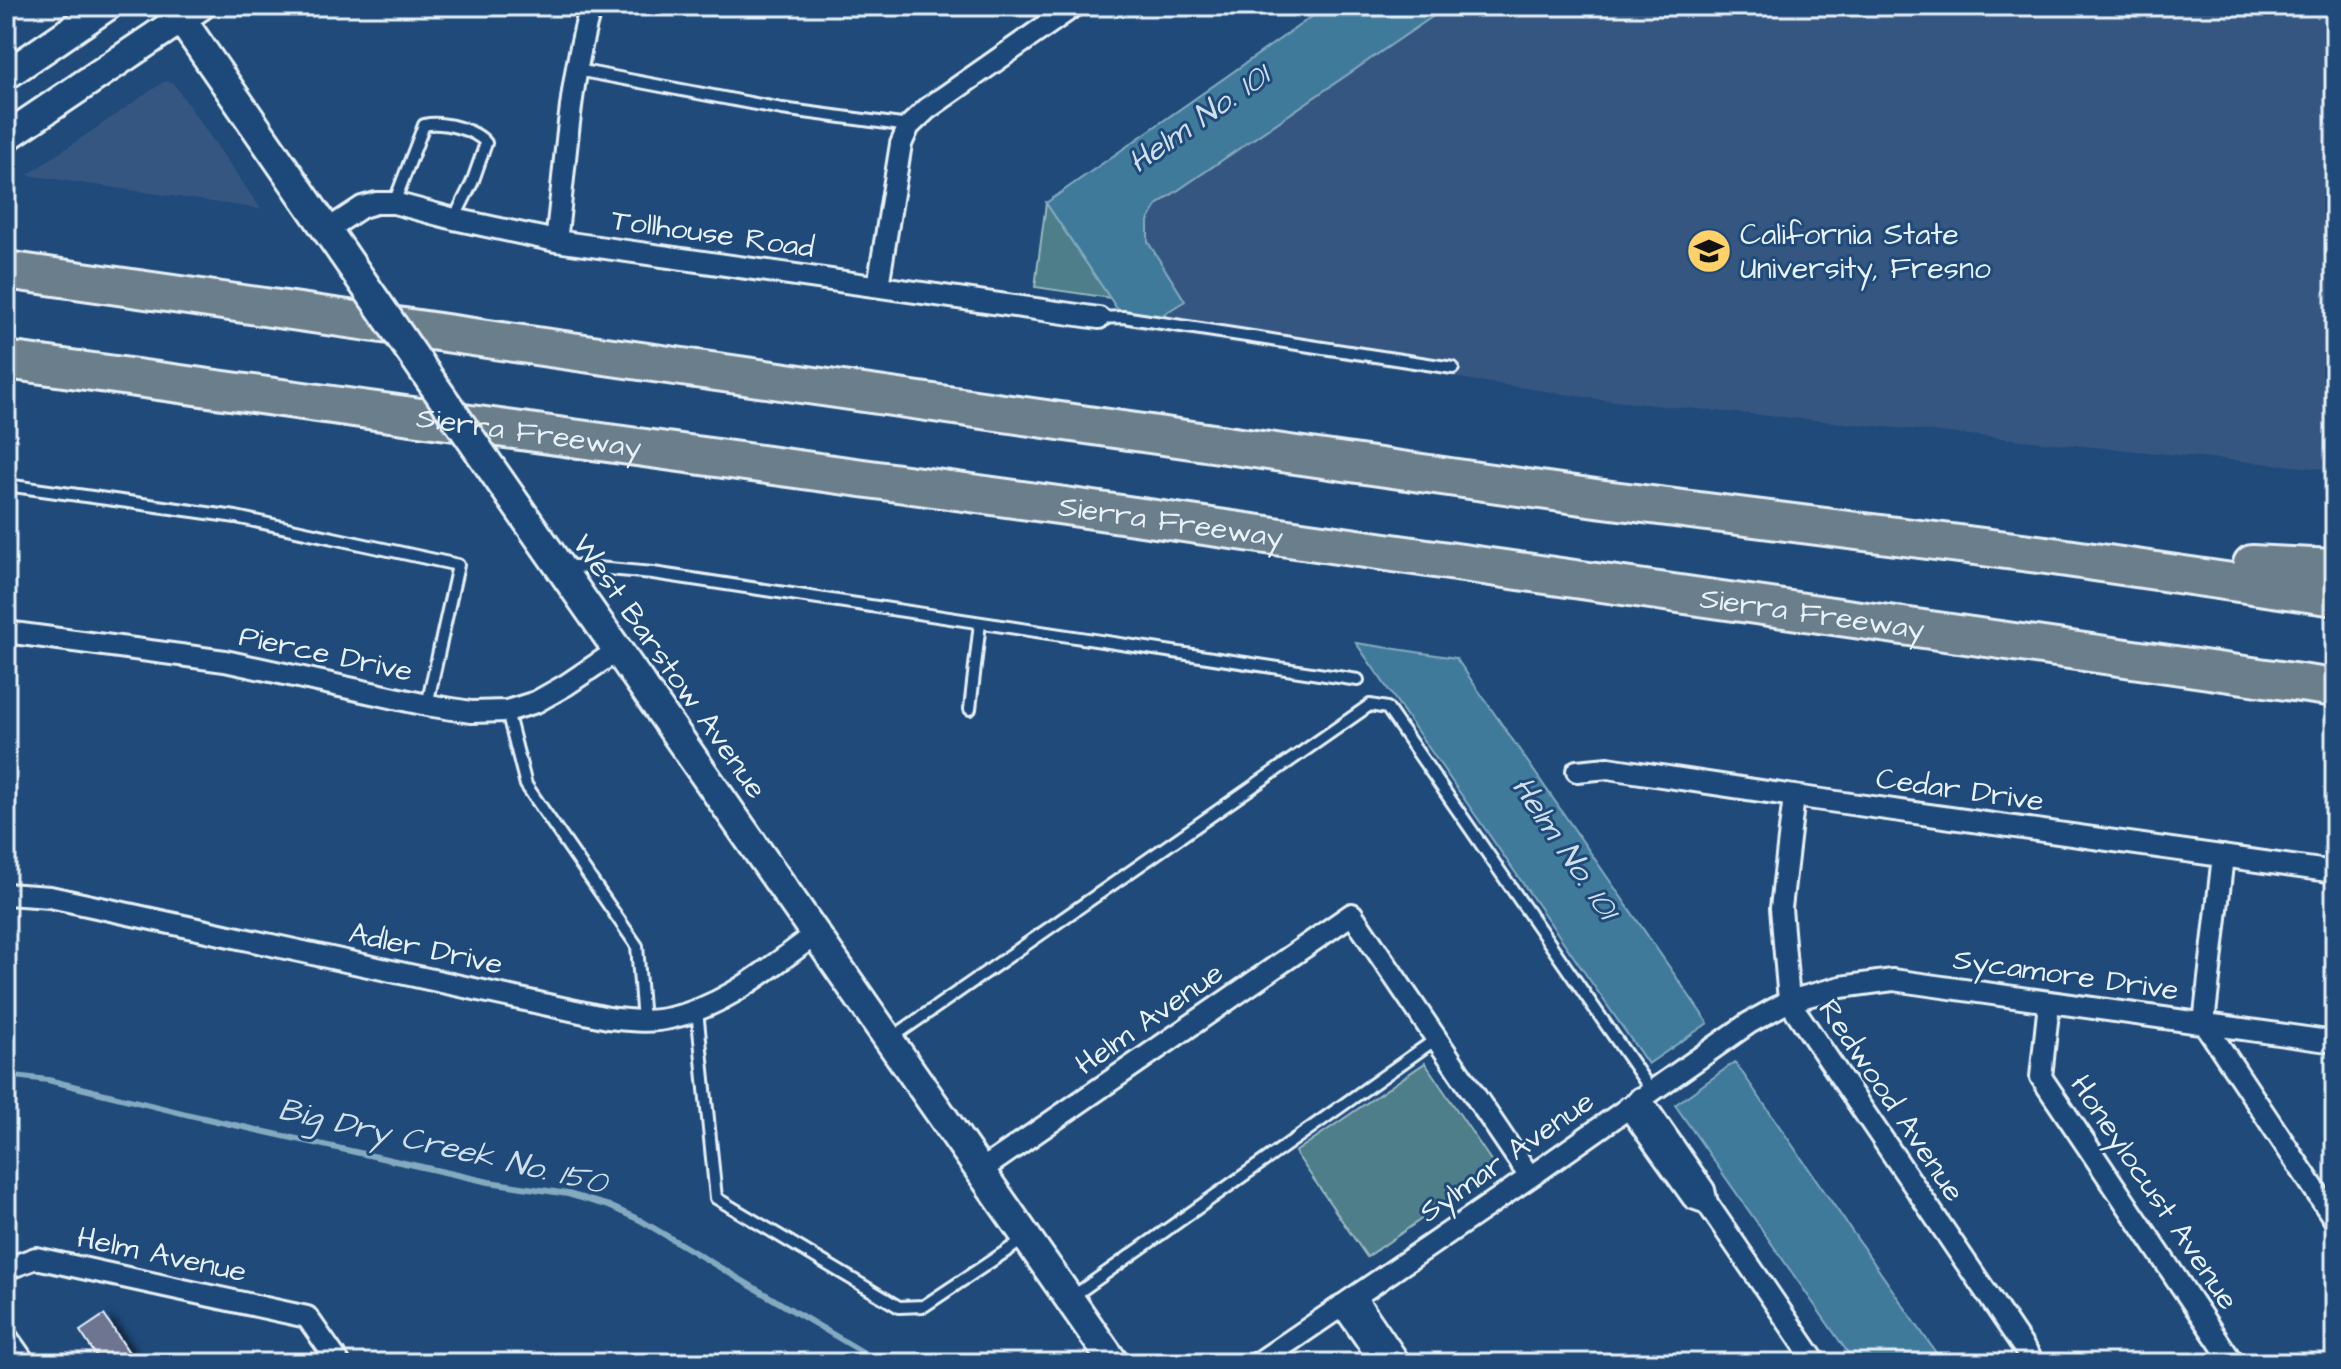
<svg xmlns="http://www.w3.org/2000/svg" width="2341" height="1369" viewBox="0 0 2341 1369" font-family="'Architects Daughter',sans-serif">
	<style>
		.built { fill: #365781 }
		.green { fill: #4e7e89; stroke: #9bb8c0; stroke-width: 2 }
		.water { fill: #417a9b; stroke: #84aac0; stroke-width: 2 }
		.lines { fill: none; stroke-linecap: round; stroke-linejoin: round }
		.stream { stroke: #84aac0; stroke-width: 6 }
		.building { fill: #6d7490; stroke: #e8f1f8; stroke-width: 2; filter: url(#shadow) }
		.service-casing { stroke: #e8f1f8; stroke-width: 16 }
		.minor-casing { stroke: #e8f1f8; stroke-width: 26 }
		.secondary-casing { stroke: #e8f1f8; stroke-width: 34 }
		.motorway-casing { stroke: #e8f1f8; stroke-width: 42 }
		.service { stroke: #1f4a7a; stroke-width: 10 }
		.minor { stroke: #1f4a7a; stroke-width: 20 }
		.secondary { stroke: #1f4a7a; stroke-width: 28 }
		.motorway { stroke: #6b7e8b; stroke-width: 36 }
		.secondary-bridge-casing { stroke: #e8f1f8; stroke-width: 34; stroke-linecap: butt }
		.secondary-bridge { stroke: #1f4a7a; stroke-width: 28 }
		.labels { text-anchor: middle; stroke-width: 6; stroke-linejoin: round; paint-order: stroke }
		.street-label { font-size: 30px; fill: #e8f1f8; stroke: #1f4a7a }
		.poi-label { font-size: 30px; fill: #e8f1f8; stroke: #1f4a7a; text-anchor: start }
		.water-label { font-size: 32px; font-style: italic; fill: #cfdfea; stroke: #1f4a7a }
	</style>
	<defs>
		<filter id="shadow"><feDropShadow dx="9" dy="5" stdDeviation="4" flood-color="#0009"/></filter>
	</defs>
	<rect width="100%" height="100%" fill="#1f4a7a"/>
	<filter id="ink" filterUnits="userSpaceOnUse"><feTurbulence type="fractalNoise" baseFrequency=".0125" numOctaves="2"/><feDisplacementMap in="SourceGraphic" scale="16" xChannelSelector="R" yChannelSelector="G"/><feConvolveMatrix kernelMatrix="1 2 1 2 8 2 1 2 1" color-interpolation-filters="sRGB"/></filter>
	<g filter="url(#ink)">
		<path class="built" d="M1333 6H2335V470L1603 400 1131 328 1115 297 1053 205Z
			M165 81 173 83 261 209 27 175Z"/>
		<path class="green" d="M1046 203 1110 298 1035 287Z
			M1425 1063 1492 1162 1493 1169 1367 1257 1295 1152Z"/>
		<path class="water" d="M1327 6H1448L1158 204 1148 221V242L1185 301 1143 327 1128 325 1046 203Z
			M1356 643 1456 658 1708 1023 1648 1064Z
			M1735 1062 1943 1363H1855L1675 1105Z"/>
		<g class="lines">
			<path class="stream" d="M6 1075 48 1080 190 1115 489 1182 568 1194 609 1206 640 1220 881 1363"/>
		</g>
		<path class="building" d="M104 1315 136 1363H101L80 1331Z"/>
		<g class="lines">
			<g class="service-casing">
				<path id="service" d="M577 70 782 109 909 126
					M394 203 424 125C441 121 475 129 486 143L472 183 454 219
					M1099 318 1123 317 1453 368
					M6 485 236 517 458 565 427 705
					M564 565 653 573 1358 680
					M970 709 980 623
					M507 711 526 785 637 946 643 1021
					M697 1010 716 1198 899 1307 924 1306 1026 1238
					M890 1039 1370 705 1387 708 1651 1090
					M1072 1297 1436 1039"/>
			</g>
			<g class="minor-casing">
				<path id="minor" d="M327 230 362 207 376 203H394L454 219 556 241 1099 318
					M556 241C566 163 569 81 591 6
					M878 286 901 144 909 126 927 109 1074 6
					M6 632 225 661 427 705 471 712 507 711 536 702 566 685 618 650
					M1577 771 1608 768 1794 796 2335 872
					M1794 796 1781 908 1789 1001 2034 1363
					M2223 856 2204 1023 2335 1220
					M6 894 50 897 608 1018C628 1020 650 1023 670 1018 725 1007 770 967 815 935
					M2049 1003 2041 1077 2233 1363
					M1628 1107 1693 1198 1707 1203 1704 1190 1640 1098
					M980 1171 1352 914 1530 1177
					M1707 1203 1816 1363
					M6 1269 36 1258 307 1317 339 1363
					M1355 1297 1400 1363
					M1342 1305 1382 1363
					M6 1336 25 1363
					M1258 1363 1530 1177 1749 1023 1789 1001 1841 987 1893 980 2335 1042"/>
			</g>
			<g class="secondary-casing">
				<path id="secondary" d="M172 6 342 252
					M6 75 107 6
					M6 137 200 6
					M511 497 1114 1363"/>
			</g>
			<g class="motorway-casing">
				<g id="motorway">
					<path d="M6 270 1596 498 2046 555 2335 597"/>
					<path id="s1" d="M6 360 1058 505 2335 688"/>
					<path d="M2252 564 2335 568"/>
				</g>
			</g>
			<use href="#service" class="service"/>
			<use href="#minor" class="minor"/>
			<use href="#secondary" class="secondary"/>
			<use href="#motorway" class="motorway"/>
			<g class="secondary-bridge-casing">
				<path id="secondary-bridge" d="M342 252 511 497"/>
			</g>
			<use href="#secondary-bridge" class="secondary-bridge"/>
		</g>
	</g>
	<defs>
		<g id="university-disc" transform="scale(2.3)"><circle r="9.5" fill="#ffd166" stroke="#1f4a7a"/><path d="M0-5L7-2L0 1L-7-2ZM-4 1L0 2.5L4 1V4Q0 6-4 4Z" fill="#111"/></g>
	</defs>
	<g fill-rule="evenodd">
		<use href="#university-disc" x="1709" y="251"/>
	</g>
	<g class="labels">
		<g class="street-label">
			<text transform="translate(713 233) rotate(8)" y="10">Tollhouse Road</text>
			<text dy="10" stroke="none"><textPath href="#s1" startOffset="528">Sierra Freeway</textPath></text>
			<text dy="10" stroke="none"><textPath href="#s1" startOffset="1176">Sierra Freeway</textPath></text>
			<text dy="10" stroke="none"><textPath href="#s1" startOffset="1824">Sierra Freeway</textPath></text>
			<text transform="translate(326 653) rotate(12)" y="10">Pierce Drive</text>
			<text transform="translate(670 666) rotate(55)" y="10">West Barstow Avenue</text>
			<text transform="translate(1960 789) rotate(8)" y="10">Cedar Drive</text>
			<text transform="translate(426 948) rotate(12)" y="10">Adler Drive</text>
			<text transform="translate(2066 974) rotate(8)" y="10">Sycamore Drive</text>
			<text transform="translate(1149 1018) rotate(-35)" y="10">Helm Avenue</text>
			<text transform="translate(1892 1100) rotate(56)" y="10">Redwood Avenue</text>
			<text transform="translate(1506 1156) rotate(-35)" y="10">Sylmar Avenue</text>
			<text transform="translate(2155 1192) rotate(56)" y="10">Honeylocust Avenue</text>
			<text transform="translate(162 1254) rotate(12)" y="10">Helm Avenue</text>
		</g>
		<g class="poi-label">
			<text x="1740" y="244">California State<tspan x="1740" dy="34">University, Fresno</tspan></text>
		</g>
		<g class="water-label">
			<text transform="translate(1198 118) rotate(-35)" y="11">Helm No. 101</text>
			<text transform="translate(1566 847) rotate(56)" y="11">Helm No. 101</text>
			<text transform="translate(443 1145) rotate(13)" y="11">Big Dry Creek No. 150</text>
		</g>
	</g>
	<rect width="2341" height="1369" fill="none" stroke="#1f4a7a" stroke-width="32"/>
	<rect x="16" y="16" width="2309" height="1337" fill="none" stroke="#e8f1f8" stroke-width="3" filter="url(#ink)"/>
</svg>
